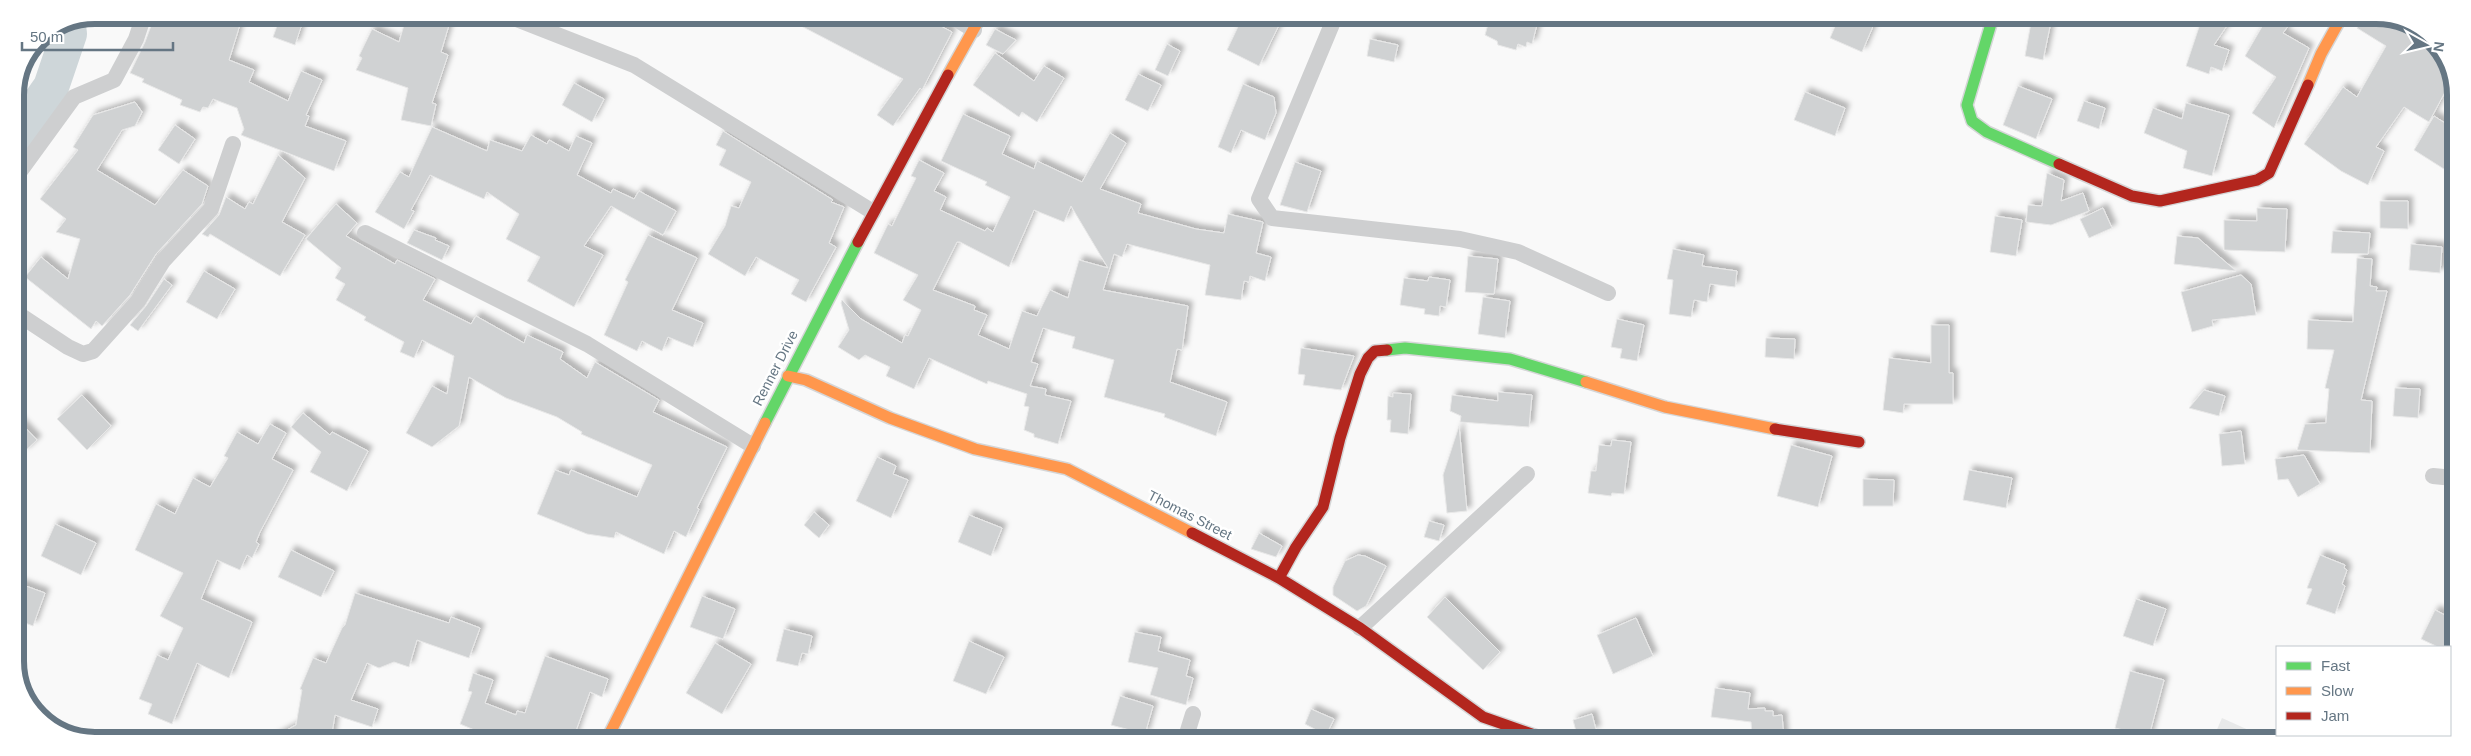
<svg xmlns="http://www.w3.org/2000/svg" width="2471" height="756" viewBox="0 0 2471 756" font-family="Helvetica,sans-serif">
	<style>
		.built { fill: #e8e9e9 }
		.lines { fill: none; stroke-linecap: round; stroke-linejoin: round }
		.river { stroke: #ced6d9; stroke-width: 36 }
		.building { fill: #d0d2d3; stroke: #e8e8e8; fill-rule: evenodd; filter: url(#shadow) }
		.fast-casing { stroke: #d5d6d7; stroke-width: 14 }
		.slow-casing { stroke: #d5d6d7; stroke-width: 14 }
		.jam-casing { stroke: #d5d6d7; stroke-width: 14 }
		.street { stroke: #cecfd0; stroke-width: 16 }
		.fast { stroke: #63d668; stroke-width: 11 }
		.slow { stroke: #ff974d; stroke-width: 11 }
		.jam { stroke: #b3261e; stroke-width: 11 }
		.labels { text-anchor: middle; stroke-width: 5; stroke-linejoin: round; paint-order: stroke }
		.street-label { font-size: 14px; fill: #657683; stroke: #fff }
		.rim { fill: none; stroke: #657683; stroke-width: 6 }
	</style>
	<defs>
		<filter id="shadow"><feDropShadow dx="4.5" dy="-4.5" stdDeviation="2.5" flood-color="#0004"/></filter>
	</defs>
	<rect width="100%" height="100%" fill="#f9f9f9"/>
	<path class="built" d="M2222 718 2273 741H2212Z"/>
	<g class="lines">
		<path class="river" d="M15 138 51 87 69 34 68 26"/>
	</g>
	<path class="building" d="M155 15H243L229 60 254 70 249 82 288 101 301 71 322 80 306 115 309 116 305 126 346 141 334 171 241 135 244 129 237 108 213 99 208 108 203 107 200 112 180 105 182 100 142 82 144 79 130 73 145 42Z
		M281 15H305L295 45 273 37Z
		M407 15H452L441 52 448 55 432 103 436 104 431 126 401 120 408 88 356 70 362 58 359 56 372 29 399 42Z
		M782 16H922L952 32 922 90 920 88 893 126 877 115 903 79Z
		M1243 16H1273L1281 21 1259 66 1227 50Z
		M1490 17H1539L1532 44 1527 42 1526 47 1518 44 1516 50 1498 45 1497 41 1485 35Z
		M1839 17H1877L1862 52 1830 38Z
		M2032 17H2052L2043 60 2025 56Z
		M2202 18H2232L2214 45 2229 50 2222 71 2211 67 2209 74 2186 66Z
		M2267 18H2294L2283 33 2309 48 2274 128 2252 113 2276 77 2245 56Z
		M2364 18H2397L2439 46 2452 79 2429 122 2404 107 2376 147 2384 151 2368 185 2341 171 2304 144 2343 87 2357 97 2386 46 2357 28Z
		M995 29 1016 40 1003 54 986 45Z
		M1370 39 1398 45 1394 62 1367 56Z
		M1167 44 1180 51 1168 76 1155 70Z
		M995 53 1034 81 1044 66 1064 78 1037 122 1022 112 1019 117 973 85Z
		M1138 74 1161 85 1148 111 1125 100Z
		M574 83 604 99 592 122 562 105Z
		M1243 84 1274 97 1276 113 1265 140 1241 130 1231 153 1218 147Z
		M2018 86 2052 99 2036 139 2003 125Z
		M1805 92 1845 108 1835 136 1794 120Z
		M2084 101 2105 108 2099 129 2077 121Z
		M135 102 142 112 135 126 122 130 97 170 155 205 183 170 208 186 202 204 156 254 130 295 102 326 96 321 91 329 25 277 41 257 68 279 80 239 56 232 66 219 40 199 78 150 73 147 93 115Z
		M2186 103 2229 115 2212 176 2183 168 2187 151 2144 133 2153 108 2182 119Z
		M963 114 1010 136 1002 154 1034 169 1037 161 1082 182 1110 133 1126 143 1100 189 1141 204 1138 213 1196 229 1224 233 1228 214 1263 222 1256 253 1271 257 1265 281 1250 276 1249 282 1244 281 1241 300 1205 295 1210 265 1127 244 1122 257 1114 254 1103 290 1188 306 1182 350 1177 349 1170 382 1227 402 1216 436 1164 417 1165 414 1104 397 1114 360 1072 348 1075 337 1043 328 1031 362 1038 364 1030 386 1046 389 1045 395 1071 401 1058 444 1034 437V434L1024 430 1029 407 1024 406 1027 394 988 381 987 384 929 358 914 389 886 376 890 367 865 355 859 360 838 347 849 330 841 303 842 300 861 319 902 343 905 335 908 336 921 310 903 300 918 275 874 253 888 224 892 226 916 178 911 176 919 160 944 173 934 191 946 197 940 210 985 231 987 228 993 232 1010 197 985 185 987 182 941 161ZM1071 206 1108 268 1079 260 1068 298 1050 290 1037 316 1022 311 1009 349 978 335 987 315 974 310 975 306 933 290 957 242H960L1009 267 1034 210 1064 222Z
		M2434 116 2456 130 2455 176 2414 150Z
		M175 125 195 139 179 164 158 150Z
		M432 127 487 151 490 140 522 151 531 135 547 144 549 140 569 151 576 136 592 143 577 175 611 193 613 189 634 199 639 191 676 211 663 235 611 206 584 246 603 255 574 307 527 281 540 257 506 239 519 214 487 192 484 199 430 175 411 210 414 211 404 229 375 212 400 172 409 177Z
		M723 131 833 200 831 202 844 207 829 243 836 247 806 302 791 294 799 280 756 257 745 276 708 254 725 226 731 206 739 208 751 182 719 165 726 150 716 145Z
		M278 155 305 178 282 222 305 235 280 276 210 234 208 237 202 234 219 215 226 197 245 209 249 202 253 204Z
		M1295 162 1321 171 1307 212 1280 205Z
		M2047 173 2064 180 2061 201 2083 193 2089 211 2051 225 2026 222 2028 205 2042 206Z
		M2380 201H2408V229L2380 228Z
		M336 204 357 223 346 236 395 264 397 260 435 279 423 300 471 324 476 316 524 343 527 335 563 352 560 359 587 378 595 362 659 400 653 412 727 447 697 508 699 509 686 537 674 531 664 554 616 532 614 538 587 534 537 514 555 470 569 475 571 470 637 497 652 465 581 434 582 432 557 417 506 398 469 377 459 426 432 447 406 433 432 386 447 394 454 356 422 340 414 358 400 352 404 342 364 320 366 317 336 300 345 284 335 278 341 268 306 239Z
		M2103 208 2112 228 2089 238 2080 219Z
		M2257 208 2287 209 2285 252 2224 250V220L2257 221Z
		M1995 216 2022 220 2016 256 1990 252Z
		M414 230 436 238 435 240 449 246 442 260 407 243Z
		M2333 231 2370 233 2368 254 2331 253Z
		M648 235 697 258 672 310 703 323 693 347 668 337 662 351 642 341 637 351 604 335 628 282 625 280Z
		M2177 236 2198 238 2236 271 2174 264Z
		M2411 244 2442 247 2440 273 2409 270Z
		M1673 249 1704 255 1702 266 1737 271 1735 287 1710 284 1707 302 1694 300 1691 317 1669 314 1673 280 1667 279Z
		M1468 256 1498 259 1494 294 1465 292Z
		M2357 258 2372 259 2370 286 2377 287 2376 291H2387L2361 400 2372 401 2370 453 2297 450 2305 424 2326 423 2329 389 2325 388 2334 350 2307 349 2308 320 2353 322Z
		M204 271 235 289 217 319 186 302Z
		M2241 275 2251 284 2256 315 2212 320 2213 326 2192 332 2181 292Z
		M1429 277 1450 280 1446 307 1440 306 1439 316 1424 314 1425 309 1400 305 1404 278 1428 281Z
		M164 279 172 285 138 331 130 325 146 306Z
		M1483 297 1510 301 1505 338 1478 334Z
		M1617 319 1644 325 1637 361 1620 358 1622 349 1611 347Z
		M1931 325H1949V373H1953V404H1904L1903 413 1883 410 1889 358 1931 363Z
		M1766 338 1795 339 1794 359 1765 357Z
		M1301 348 1354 356 1341 390 1303 385 1305 375 1298 374Z
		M2395 388 2420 389 2418 418 2393 416Z
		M2204 390 2225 396 2219 416 2189 408Z
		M1498 392 1532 395 1529 427 1460 422 1461 416 1450 411 1452 395 1498 401Z
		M1393 393 1411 394 1408 434 1390 432 1391 420H1387L1388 396 1393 397Z
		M82 395 111 426 87 450 57 419Z
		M303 413 330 435 332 432 368 451 347 491 310 472 321 452 291 427Z
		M15 417 37 440 24 452 15 442Z
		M270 424 286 433 272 459 293 470 260 532 256 542 259 544 252 558 247 555 240 570 217 560 201 599 252 622 229 678 197 663 172 724 148 714 152 704 139 699 157 655 168 660 183 628 160 616 183 573 135 550 156 504 175 514 193 478 210 487 228 458 224 456 237 432 258 444Z
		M1459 426 1467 511 1447 513 1443 475Z
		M2241 431 2245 464 2222 466 2219 434Z
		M1612 440 1631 442 1624 494 1612 493 1611 496 1588 493 1591 471H1596L1599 445 1611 446Z
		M1791 445 1832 456 1818 507 1777 496Z
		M2304 455 2320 484 2298 497 2288 479 2278 480 2275 459Z
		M877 457 896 466 893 474 908 480 891 518 856 501Z
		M1969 470 2012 478 2006 508 1963 500Z
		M1863 479 1894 480 1893 506H1863Z
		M814 512 829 525 819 538 804 525Z
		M969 515 1002 528 991 556 958 542Z
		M1429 521 1444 525 1439 541 1424 537Z
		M55 524 96 543 81 575 41 556Z
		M1259 533 1282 546 1276 557 1251 549Z
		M291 550 334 571 321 597 278 577Z
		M1358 555 1365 556 1386 566 1366 606 1357 611 1333 595V587L1345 561Z
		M2320 555 2345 565 2344 568 2347 570 2342 584 2345 586 2335 614 2306 604 2312 589 2307 588Z
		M15 582 45 593 33 626 15 619Z
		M355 593 449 623 451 617 480 628 469 658 417 640 409 667 394 662 379 668 367 663 351 700 378 709 372 727 335 715 331 739 272 738 296 725 302 690 300 689 313 658 326 663 342 628 345 625Z
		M702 596 735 609 723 639 690 627Z
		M1445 597 1500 652 1483 670 1427 617Z
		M2136 599 2166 609 2153 646 2123 636Z
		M2435 610 2453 619V654L2450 653V647H2438L2421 639Z
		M1636 618 1653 656 1613 674 1597 635Z
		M784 629 812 636 808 654 802 653 798 666 776 661Z
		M1135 632 1161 637 1158 651 1190 660 1186 676 1193 678 1186 705 1150 695 1158 668 1128 662Z
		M969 641 1004 657 986 694 953 681Z
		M715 643 751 664 722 714 686 693Z
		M545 656 608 679 602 697 590 692 573 739H496L460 724 472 692 468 691 473 673 493 680 485 703 516 715 517 711 525 713Z
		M2130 671 2164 680 2149 736 2115 728Z
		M1715 688 1750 693 1748 709 1765 708V711H1773V716L1782 715 1784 740 1752 738 1751 722 1711 717Z
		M1120 696 1153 706 1145 734 1111 725Z
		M1311 709 1334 719 1326 735 1305 724Z
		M1592 714 1596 730 1577 735 1573 720Z"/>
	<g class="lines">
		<g class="fast-casing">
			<path id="fast" d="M1993 17 1967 105 1972 121 1987 132 2059 164
				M1387 350 1405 348 1510 359 1586 382
				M765 423 858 242"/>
		</g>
		<g class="slow-casing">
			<path id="slow" d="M948 75 981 16
				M2308 85 2321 54 2341 18
				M788 376 806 380 890 418 975 449 1067 469 1192 533
				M1586 382 1665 407 1775 429
				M607 739 765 423"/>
		</g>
		<g class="jam-casing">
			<path id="jam" d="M2059 164 2132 196 2160 201 2257 180 2269 173 2308 85
				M858 242 948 75
				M1775 429 1859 442
				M1192 533 1279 578 1360 628 1483 717 1549 740
				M1279 578 1296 547 1323 507 1340 438 1360 374 1368 358 1375 351 1387 350"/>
		</g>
		<path class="street" d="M506 15 634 65 873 212
			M951 16 974 30
			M1335 17 1259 199 1272 218 1460 239 1518 252 1608 293
			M15 178 74 97 114 80 136 39 144 15
			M365 233 587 344 753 446
			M15 312 68 347 83 354 93 351 138 301 163 261 211 209 233 144
			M2433 476 2454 478
			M1360 628 1527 474
			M1185 740 1193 714"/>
		<use href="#fast" class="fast"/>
		<use href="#slow" class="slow"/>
		<use href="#jam" class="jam"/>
	</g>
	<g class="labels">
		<g class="street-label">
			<text transform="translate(775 368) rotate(-63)" y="5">Renner Drive</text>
			<text transform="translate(1190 515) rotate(27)" y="5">Thomas Street</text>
		</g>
	</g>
	<path d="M0 0H2471V756H0ZM95 24H2376A71 71 0 0 1 2447 95V661A71 71 0 0 1 2376 732H95A71 71 0 0 1 24 661V95A71 71 0 0 1 95 24Z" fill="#fff" fill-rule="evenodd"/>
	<path class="rim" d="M95 24H2376A71 71 0 0 1 2447 95V661A71 71 0 0 1 2376 732H95A71 71 0 0 1 24 661V95A71 71 0 0 1 95 24Z"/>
	<rect x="2276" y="646" width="175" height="90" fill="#ffffff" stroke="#c1c8cd"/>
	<rect x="2286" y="662" width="25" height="8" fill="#63d668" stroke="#c1c8cd"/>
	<text x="2321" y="671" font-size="15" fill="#657683">Fast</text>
	<rect x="2286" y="687" width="25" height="8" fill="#ff974d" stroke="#c1c8cd"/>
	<text x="2321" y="696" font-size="15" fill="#657683">Slow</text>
	<rect x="2286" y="712" width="25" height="8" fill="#b3261e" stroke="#c1c8cd"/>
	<text x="2321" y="721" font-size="15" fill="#657683">Jam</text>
	<g transform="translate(2426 45) rotate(98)" stroke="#ffffff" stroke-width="4" paint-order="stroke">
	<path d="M0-4L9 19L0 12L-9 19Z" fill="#657683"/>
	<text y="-8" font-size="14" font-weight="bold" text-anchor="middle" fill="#657683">N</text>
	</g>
	<path d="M22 42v8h151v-8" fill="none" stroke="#657683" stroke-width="2.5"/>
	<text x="30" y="42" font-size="15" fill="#657683" stroke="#ffffff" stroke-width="4" paint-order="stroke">50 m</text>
</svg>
